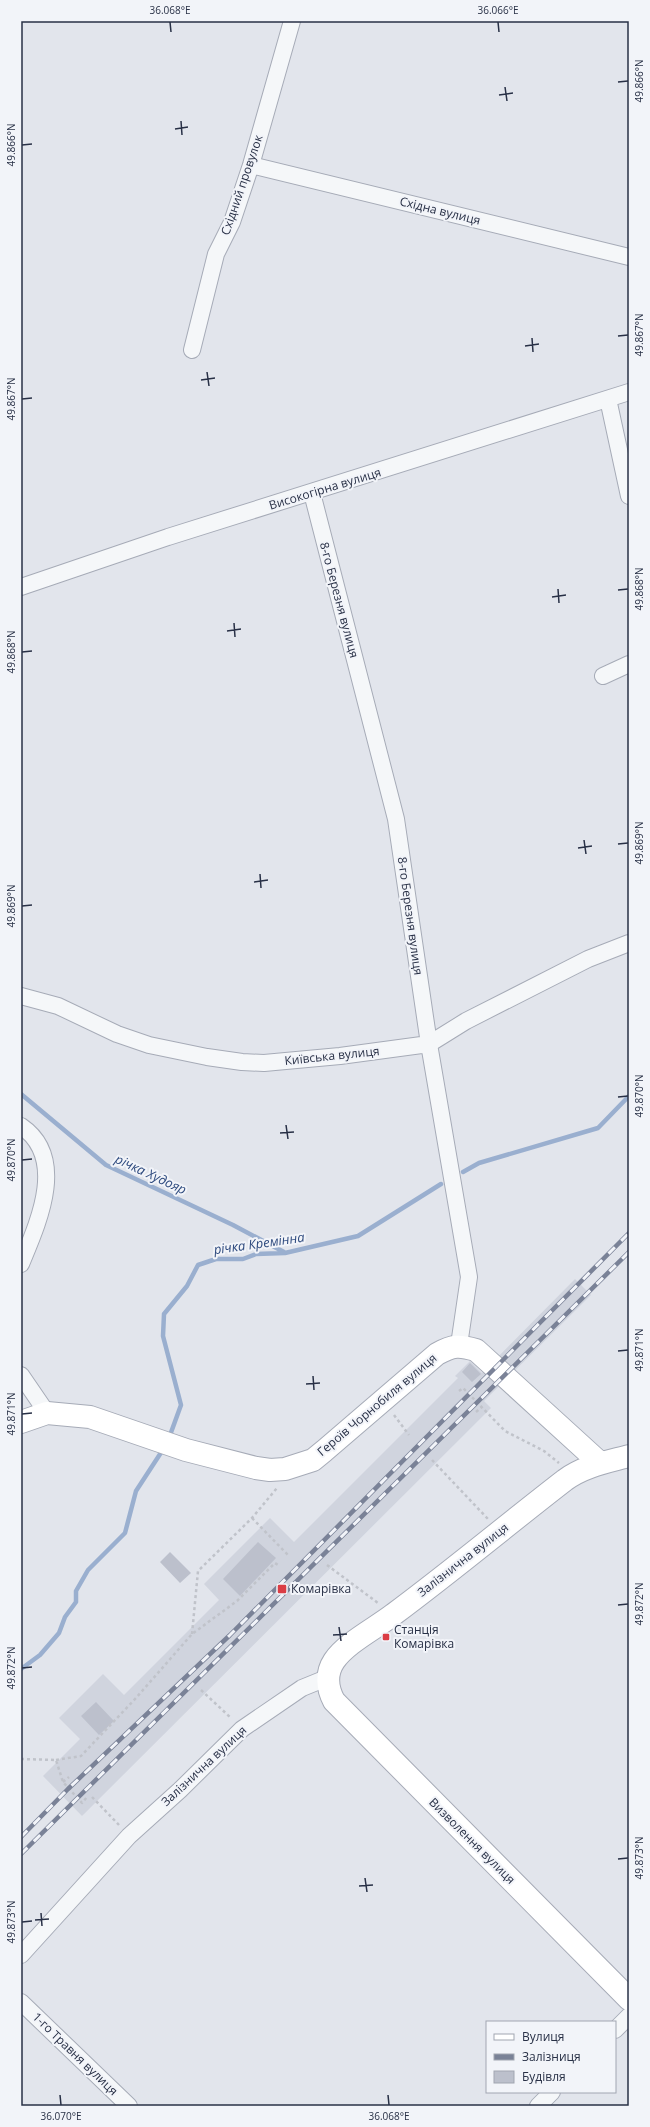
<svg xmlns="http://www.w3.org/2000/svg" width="650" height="2127" viewBox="0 0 650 2127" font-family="'Open Sans',sans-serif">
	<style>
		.built { fill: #d0d4de }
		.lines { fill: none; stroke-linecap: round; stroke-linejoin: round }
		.stream { stroke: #9aafcf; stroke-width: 4.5 }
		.building { fill: #bcc0cc }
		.street-casing { stroke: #a6abb7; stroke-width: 18 }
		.secondary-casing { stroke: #a6abb7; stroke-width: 24 }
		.path { stroke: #c0c3ca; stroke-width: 2.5; stroke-dasharray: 3 3; stroke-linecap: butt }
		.street { stroke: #f5f7f9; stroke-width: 16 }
		.secondary { stroke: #fff; stroke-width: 22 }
		.rail-casing { stroke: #7a8297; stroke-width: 4.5 }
		.rail { stroke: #f2f4f9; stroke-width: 3; stroke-dasharray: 9; stroke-linecap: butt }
		.ticks { fill: none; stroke: #283046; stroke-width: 1.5 }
		.poi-dot { fill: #db3d45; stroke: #f2f4f9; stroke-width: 1.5 }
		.labels { text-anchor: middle; stroke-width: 4; stroke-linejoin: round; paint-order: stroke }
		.street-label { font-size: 12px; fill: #283046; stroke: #f2f4f9 }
		.poi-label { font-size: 12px; fill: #283046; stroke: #f2f4f9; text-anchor: start }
		.water-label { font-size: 13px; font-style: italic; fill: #2e4a7e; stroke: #f2f4f9 }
		.neatline { fill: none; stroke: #283046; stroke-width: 1.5 }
		.ticks-label { font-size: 10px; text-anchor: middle; fill: #283046 }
	</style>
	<rect width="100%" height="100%" fill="#e2e5ec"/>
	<path class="built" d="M575 1279 591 1295 484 1401 491 1408 82 1816 43 1776 80 1739 59 1718 103 1674 124 1695 219 1600 204 1584 270 1518 294 1542 458 1378 455 1376 470 1361 482 1373Z"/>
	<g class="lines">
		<path class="stream" d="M21 1094 106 1165 233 1225 284 1252
			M463 1172 479 1163 598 1128 629 1096
			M169 1438 181 1405 163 1336 164 1314 187 1286 198 1265 216 1259H243L256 1254 285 1253 358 1236 441 1184
			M21 1669 40 1655 59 1633 65 1617 76 1602V1591L88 1570 125 1533 136 1491 164 1448"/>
	</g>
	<path class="building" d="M470 1363 481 1374 472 1382 462 1372Z
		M258 1542 276 1558 240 1596 223 1579Z
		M170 1552 191 1573 180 1583 160 1562Z
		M96 1702 114 1721 99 1735 81 1716Z"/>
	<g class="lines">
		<g class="street-casing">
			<path id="street" d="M251 165 629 257
				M192 350 216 254 232 222 251 165 292 21
				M608 399 629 496
				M312 493 396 819 429 1044 469 1277 459 1345
				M21 587 168 537 629 392
				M603 676 629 664
				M21 996 58 1006 117 1034 149 1045 207 1057 242 1062 264 1063 340 1056 429 1044 466 1021 588 959 629 943
				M21 1126C68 1158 38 1223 21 1264
				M21 1375 47 1413
				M21 1955 129 1836 180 1790 242 1729 302 1688 329 1677
				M21 2002 129 2106
				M615 2030 629 2016
				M538 2106 552 2092"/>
		</g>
		<g class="secondary-casing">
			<path id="secondary" d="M21 1422 47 1413 90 1417 186 1450 256 1468 270 1470 285 1469 313 1460 324 1451 437 1354C453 1345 459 1345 476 1350L600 1463
				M629 1456C607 1462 584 1466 565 1480 508 1524 452 1571 394 1614 376 1628 346 1643 334 1661 326 1673 327 1688 334 1701L629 1999"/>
		</g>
		<path class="path" d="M459 1391 463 1388 505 1431 544 1451 559 1463
			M476 1412 482 1407
			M394 1415 409 1435
			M432 1460 488 1519
			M252 1518 288 1555
			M327 1565 378 1603
			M192 1634 198 1571 252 1518 277 1488
			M201 1690 231 1718
			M21 1759 56 1760 63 1782 82 1803 87 1797
			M56 1760 81 1756 136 1698 192 1634 237 1601 275 1563 278 1565
			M63 1782 69 1777
			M92 1797 119 1825"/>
		<use href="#street" class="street"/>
		<use href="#secondary" class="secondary"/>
		<g class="rail-casing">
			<path id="rail" d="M21 1837 68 1789 230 1635 629 1233
				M21 1854 629 1252"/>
		</g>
		<use href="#rail" class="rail"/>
	</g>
	<path class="ticks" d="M170 22 171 32M498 22 499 32M618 82 628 81M505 87 507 101M499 95 513 93M181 121 182 135M175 129 188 127M22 145 32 144M618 336 628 335M532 338 533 352M525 346 539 344M207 372 209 386M201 380 215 378M22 399 32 398M558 589 559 603M618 590 628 589M552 597 566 595M234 623 235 637M227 631 241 629M22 652 32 651M584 840 586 854M618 844 628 843M578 848 592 846M260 874 261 888M254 882 268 880M22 906 32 905M618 1097 628 1096M286 1125 288 1139M280 1133 294 1132M22 1160 32 1159M618 1351 628 1350M313 1376 314 1390M306 1384 320 1383M22 1414 32 1413M618 1605 628 1604M339 1627 341 1641M333 1635 347 1634M22 1668 32 1667M618 1859 628 1858M365 1878 367 1892M359 1886 373 1885M41 1913 42 1926M35 1920 49 1919M22 1922 32 1921M60 2095 61 2105M388 2095 389 2105"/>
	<g class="poi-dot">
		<rect x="277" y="1584" width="10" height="10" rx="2"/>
		<rect x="382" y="1633" width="8" height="8" rx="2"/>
	</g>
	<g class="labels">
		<g class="street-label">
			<text transform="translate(242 185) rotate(-71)" y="4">Східний провулок</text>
			<text transform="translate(440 211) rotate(14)" y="4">Східна вулиця</text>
			<text transform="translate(325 489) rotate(-17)" y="4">Високогірна вулиця</text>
			<text transform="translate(339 600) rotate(75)" y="4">8-го Березня вулиця</text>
			<text transform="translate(410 916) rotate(82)" y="4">8-го Березня вулиця</text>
			<text transform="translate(332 1056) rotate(-6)" y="4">Київська вулиця</text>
			<text transform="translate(377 1405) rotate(-40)" y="4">Героїв Чорнобиля вулиця</text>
			<text transform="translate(463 1560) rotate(-38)" y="4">Залізнична вулиця</text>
			<text transform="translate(204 1766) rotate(-43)" y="4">Залізнична вулиця</text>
			<text transform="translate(472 1841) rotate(45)" y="4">Визволення вулиця</text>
			<text transform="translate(75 2054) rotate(44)" y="4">1-го Травня вулиця</text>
		</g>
		<g class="poi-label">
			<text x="291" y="1593">Комарівка</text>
			<text x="394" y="1634">Станція<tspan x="394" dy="14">Комарівка</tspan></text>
		</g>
		<g class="water-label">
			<text transform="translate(151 1174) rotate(25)" y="5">річка Худояр</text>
			<text transform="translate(259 1243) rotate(-8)" y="5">річка Кремінна</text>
		</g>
	</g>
	<rect width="650" height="2127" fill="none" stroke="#f2f4f9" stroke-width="44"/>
	<rect x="486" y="2021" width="130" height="72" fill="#f2f4f9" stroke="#a1a6b1"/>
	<rect x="494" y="2034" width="20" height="6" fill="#ffffff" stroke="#a1a6b1"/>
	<text x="522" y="2041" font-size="12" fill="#283046">Вулиця</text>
	<rect x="494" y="2054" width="20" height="6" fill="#7a8297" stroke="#a1a6b1"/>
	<text x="522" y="2061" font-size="12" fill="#283046">Залізниця</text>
	<rect x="494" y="2071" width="20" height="12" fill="#bcc0cc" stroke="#a1a6b1"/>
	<text x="522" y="2081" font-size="12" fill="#283046">Будівля</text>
	<rect x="22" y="22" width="606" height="2083" class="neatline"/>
	<g class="ticks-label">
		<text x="170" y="14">36.068°E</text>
		<text x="498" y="14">36.066°E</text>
		<text transform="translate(639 81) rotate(-90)" y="4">49.866°N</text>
		<text transform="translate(11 145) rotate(-90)" y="4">49.866°N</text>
		<text transform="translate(639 335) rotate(-90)" y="4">49.867°N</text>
		<text transform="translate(11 399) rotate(-90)" y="4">49.867°N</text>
		<text transform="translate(639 589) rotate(-90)" y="4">49.868°N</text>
		<text transform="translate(11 652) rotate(-90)" y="4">49.868°N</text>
		<text transform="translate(639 843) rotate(-90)" y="4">49.869°N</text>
		<text transform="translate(11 906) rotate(-90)" y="4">49.869°N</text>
		<text transform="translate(639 1096) rotate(-90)" y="4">49.870°N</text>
		<text transform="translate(11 1160) rotate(-90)" y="4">49.870°N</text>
		<text transform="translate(639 1350) rotate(-90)" y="4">49.871°N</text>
		<text transform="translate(11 1414) rotate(-90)" y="4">49.871°N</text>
		<text transform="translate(639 1604) rotate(-90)" y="4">49.872°N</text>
		<text transform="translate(11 1668) rotate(-90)" y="4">49.872°N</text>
		<text transform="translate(639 1858) rotate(-90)" y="4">49.873°N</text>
		<text transform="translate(11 1922) rotate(-90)" y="4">49.873°N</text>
		<text x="61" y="2120">36.070°E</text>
		<text x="389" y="2120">36.068°E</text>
	</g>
</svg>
